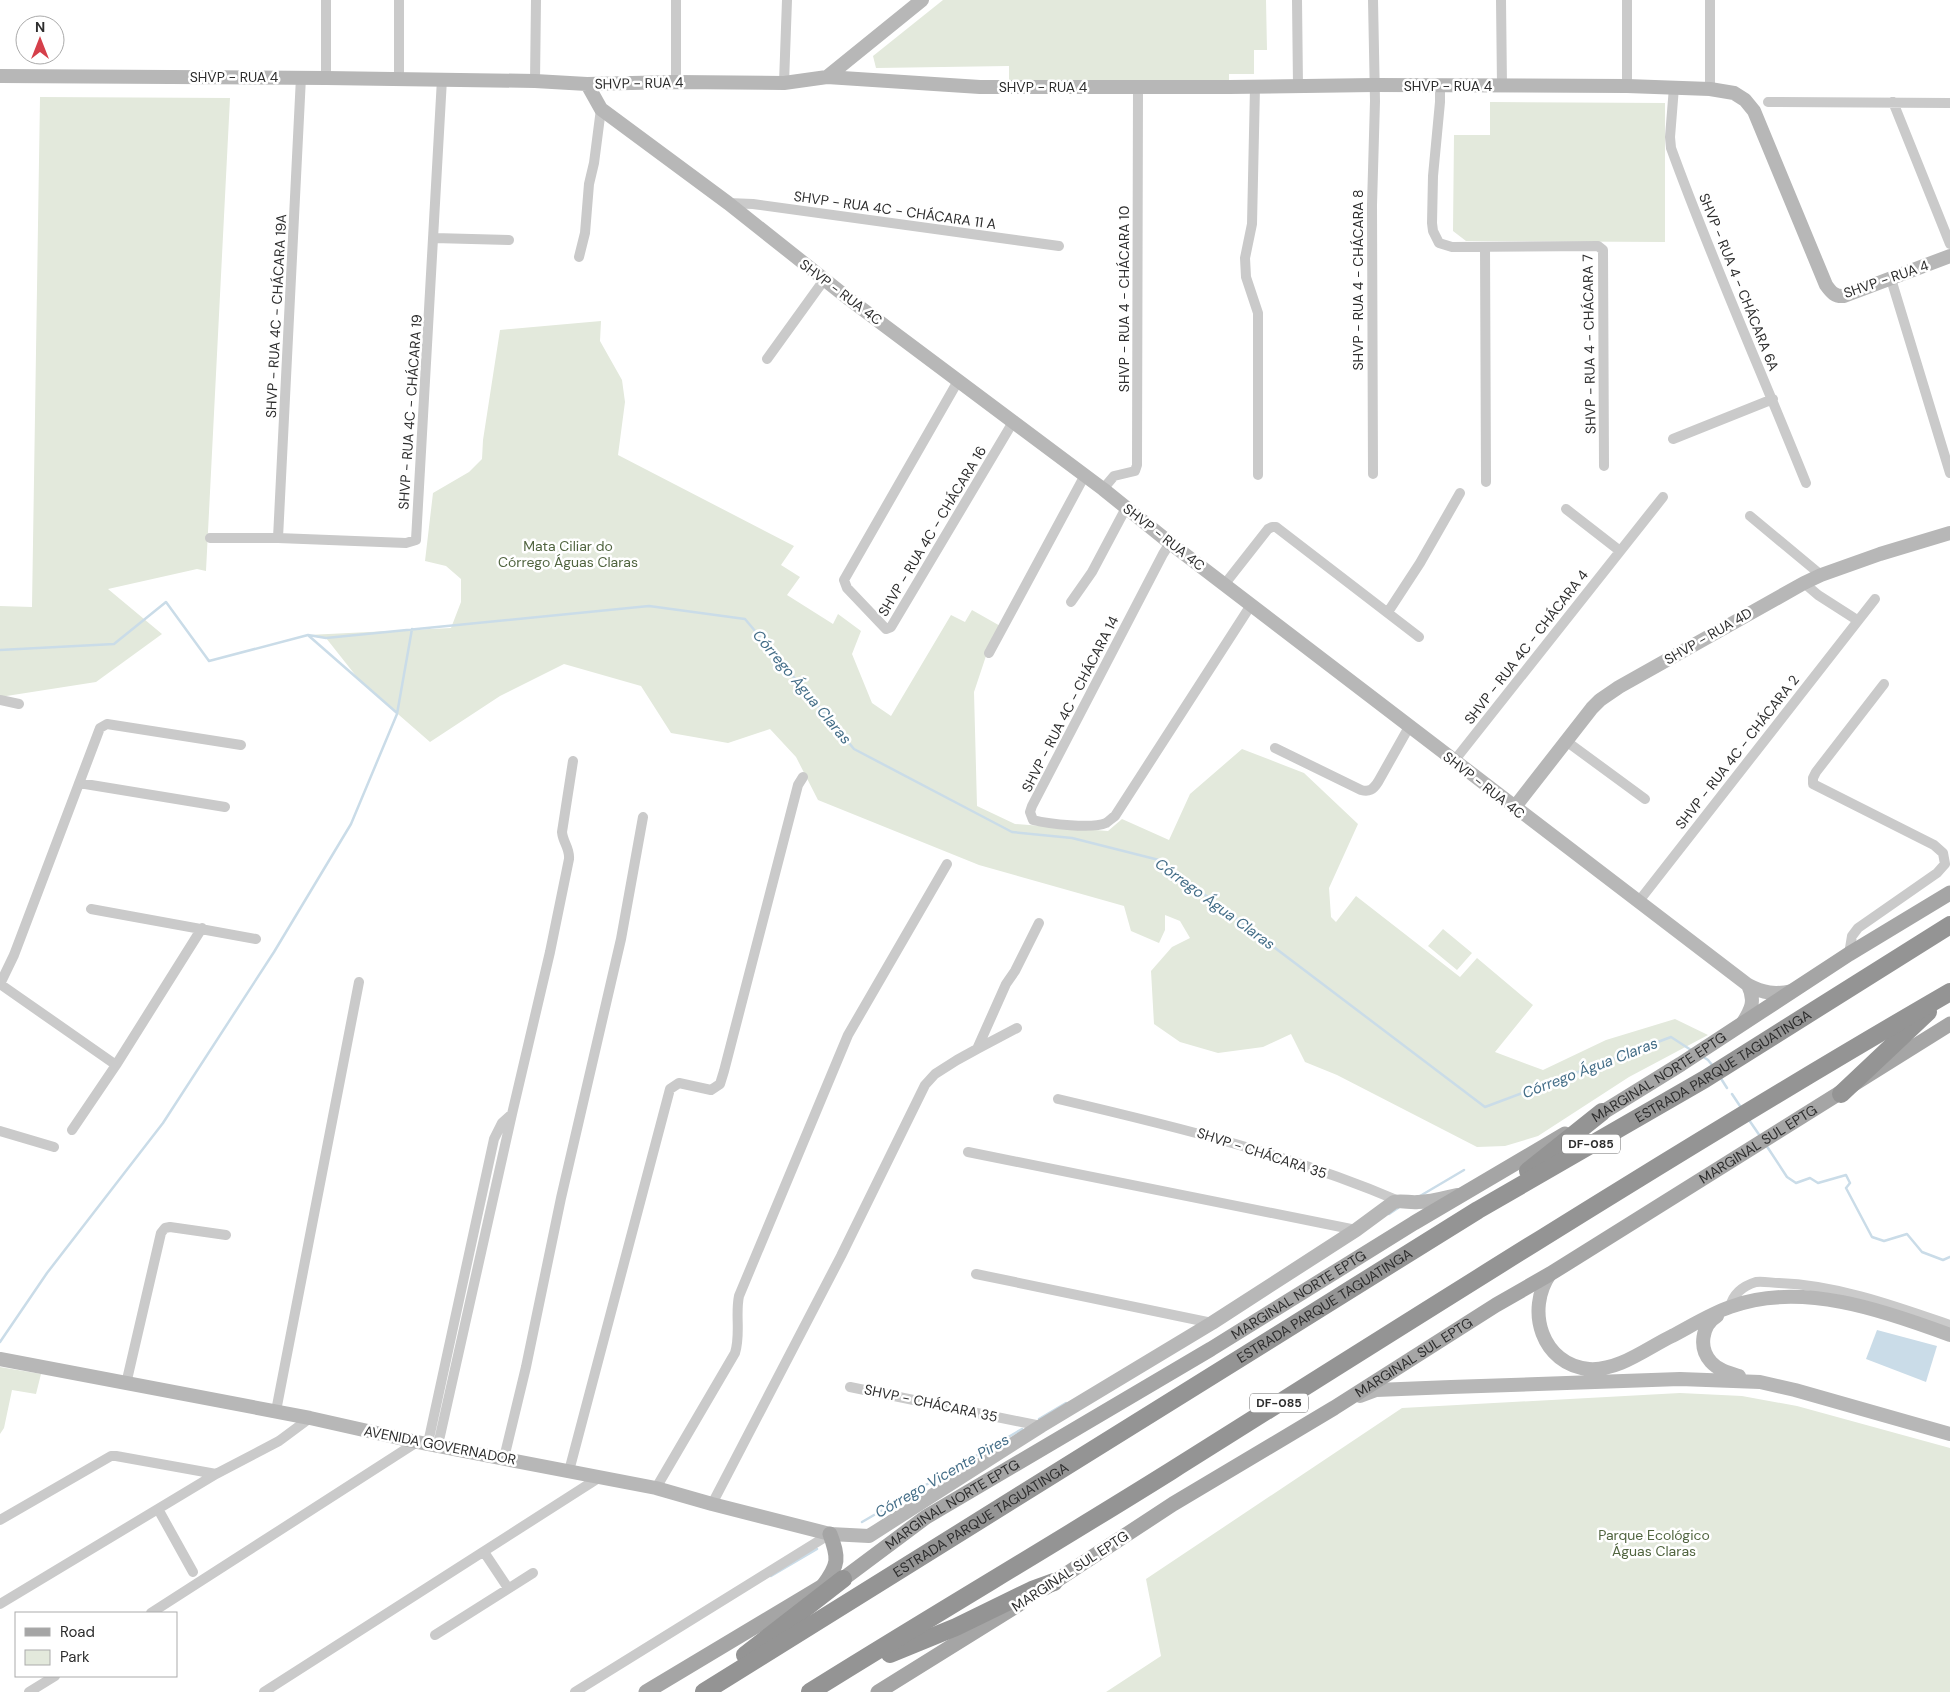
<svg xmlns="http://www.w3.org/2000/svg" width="1950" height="1692" viewBox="0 0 1950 1692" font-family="'DM Sans',sans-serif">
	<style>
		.green { fill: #e3e9dc }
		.water { fill: #cadce8 }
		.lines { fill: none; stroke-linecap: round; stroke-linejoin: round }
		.stream { stroke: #cadce8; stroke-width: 2.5 }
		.street { stroke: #cacaca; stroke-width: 10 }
		.secondary { stroke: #b7b7b7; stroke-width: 14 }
		.primary { stroke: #a5a5a5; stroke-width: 15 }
		.highway { stroke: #949494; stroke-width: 18 }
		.labels { text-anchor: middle; stroke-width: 5; stroke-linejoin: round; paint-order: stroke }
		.shield { fill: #fff; stroke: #6c6c6c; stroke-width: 1 }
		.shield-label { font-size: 12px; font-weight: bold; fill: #2d2d2d }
		.street-label { font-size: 14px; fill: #2d2d2d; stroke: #fff }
		.park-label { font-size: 14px; fill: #50643f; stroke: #fff }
		.water-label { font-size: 15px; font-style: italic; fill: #436d87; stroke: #fff }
	</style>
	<rect width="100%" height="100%" fill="#fff"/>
	<path class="green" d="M943 0H1266L1267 50H1254V74H1229V81L1009 80V66L876 68 873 56Z
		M40 97 230 98 206 571 197 569 108 589 162 634 96 682 0 697V606L32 607Z
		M1490 102 1665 103V242L1466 241 1453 231 1454 135H1490Z
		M601 321 600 341 622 380 625 402 618 455 794 546 781 565 800 577 787 595 833 624 838 614 861 631 852 654 872 703 891 716 951 615 965 622 972 610 1002 627 988 650 974 692 977 806 1015 824 1108 831 1122 819 1169 840 1190 794 1242 749 1304 773 1358 824 1329 888 1331 917 1336 922 1356 896 1460 977 1477 958 1533 1005 1495 1052 1543 1070 1606 1040 1675 1019 1708 1035 1629 1077 1538 1136 1505 1146 1477 1147 1337 1075 1305 1062 1291 1034 1263 1047 1218 1053 1180 1042 1154 1024 1151 971 1172 947 1190 938 1180 921 1165 915V930L1159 943 1131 931 1124 906 979 865 818 800 796 757 770 729 728 743 671 733 641 686 564 664 500 696 430 742 360 681 326 638 308 635 451 628 461 602V579L446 566 425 561 433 493 469 472 482 459 483 440 500 330Z
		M1443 929 1472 953 1457 970 1428 946Z
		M0 1367 41 1374 36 1394 12 1390 4 1428 0 1434Z
		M1680 1393 1742 1396 1797 1406 1950 1448V1692H1106L1161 1656 1146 1579 1402 1408Z"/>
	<path class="water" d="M1877 1330 1937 1346 1926 1382 1866 1359Z"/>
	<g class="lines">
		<path class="stream" d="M309 636 397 713
			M0 650 114 644 166 602 209 661 308 635 326 638 649 606 745 619 854 749 1012 832 1072 838 1159 860 1485 1107 1671 1037 1691 1050
			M1702 1056 1708 1060 1713 1066
			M1720 1077 1727 1088
			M1732 1094 1742 1109
			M1749 1120 1760 1136
			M1766 1145 1787 1177 1796 1183 1810 1178 1818 1183 1846 1175 1850 1183 1846 1188 1872 1237 1884 1241 1907 1234 1922 1252 1943 1260 1950 1257
			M1420 1196 1464 1170
			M1389 1214 1398 1208
			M0 1342 47 1273 163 1123 274 952 351 824 397 714 412 629
			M1039 1419 1066 1403
			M862 1522 1022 1429
			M771 1576 817 1549"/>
		<path class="street" d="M326 0V78
			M1297 0 1298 86
			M1501 0 1502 86
			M1627 0V86
			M399 79V0
			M535 81 536 0
			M676 82V0
			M784 83 787 0
			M1440 86V102L1433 176 1432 223 1433 231 1439 243 1452 247 1598 246 1603 250 1604 466
			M1255 87 1252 224 1245 258 1246 277 1258 313V475
			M1674 87 1670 137 1671 148C1712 261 1761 371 1806 483
			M1710 89V0
			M1768 102 1950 103
			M1893 102 1950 244
			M728 203 753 204 1059 246
			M434 238 509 240
			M1485 247 1486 482
			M579 257 585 233 589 184 594 163 601 109
			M1891 279 1950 473
			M767 359 824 280
			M958 381 844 580 847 588 886 629 891 627 1013 422
			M1673 439 1773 399
			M1373 474 1372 205 1375 101 1373 0
			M1103 489 1114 476 1135 471 1137 465 1138 87
			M1566 509 1620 551
			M1750 516 1821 575
			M210 538H278L406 543 416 540 442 79
			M278 538 301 77
			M1170 543 1163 554 1032 806 1030 812 1033 820C1049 824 1092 829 1106 823 1109 821 1112 818 1115 816L1251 605
			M1804 583 1818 595 1857 620
			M1224 585 1268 529 1272 527H1276L1419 637
			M1071 602 1092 572 1126 508
			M1388 612 1420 563 1460 493
			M989 653 1085 475
			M0 700 19 704
			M1566 741 1645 799
			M1275 748 1361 790C1369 792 1373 790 1378 782L1409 727
			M1454 761 1663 497
			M79 783 225 807
			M1639 901 1875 599
			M91 909 256 939
			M1849 954 1852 936 1858 928 1937 873 1945 864 1943 853 1934 845 1813 784V778L1816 772 1884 684
			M0 984 14 955 100 728 107 724 241 745
			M0 984 116 1065
			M977 1049 1017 1028
			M1058 1099C1173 1126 1289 1154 1399 1201
			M72 1130 116 1065 202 928
			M0 1131 54 1147
			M968 1152 1356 1230
			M976 1274 1212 1323
			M1730 1307C1733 1294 1743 1286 1756 1282 1763 1281 1772 1283 1779 1283 1837 1285 1895 1306 1950 1325
			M126 1384 161 1233 165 1228 170 1227 226 1235
			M850 1387 1041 1426
			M276 1411 359 982
			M428 1443 494 1139 502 1123 512 1114
			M438 1445 512 1114 550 952 569 859C570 848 563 843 562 832L573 761
			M504 1458 526 1367 561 1198 621 939 643 817
			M569 1471 670 1089 679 1083 711 1090 720 1084 724 1071 798 785 803 777
			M656 1488 735 1353C741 1334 735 1315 739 1296L848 1035 947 864
			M712 1504 841 1256 925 1085 935 1074 957 1060 977 1049 1006 984 1015 971 1039 923
			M158 1509 193 1572
			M0 1520 111 1456H116L216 1474
			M484 1552 508 1588
			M0 1604 216 1474 279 1441 310 1418
			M151 1613 417 1442
			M435 1635 533 1573
			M29 1692 55 1676
			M264 1692 600 1477
			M575 1692 830 1534"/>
		<path class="secondary" d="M0 76 326 78 535 81 587 84 676 82 784 83 827 77 980 87H1229L1374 85 1627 86 1710 89 1734 93 1745 100 1754 111 1826 285C1831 292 1835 297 1844 296L1950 256
			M827 77 922 0
			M587 84 601 109 728 203 849 299 1103 489 1170 543 1748 985C1763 993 1775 995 1792 991
			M1514 808 1592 708 1600 700 1619 687 1804 583 1821 575 1880 554 1950 533
			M1742 1024C1751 1010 1756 1001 1748 985
			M1550 1274C1525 1310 1542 1365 1589 1369 1619 1371 1647 1348 1672 1336 1691 1326 1710 1314 1730 1307 1800 1281 1883 1310 1950 1335
			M1717 1316C1702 1325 1698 1348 1711 1362 1718 1370 1729 1373 1739 1376
			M0 1359 310 1418 417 1442 656 1488 712 1504 830 1534 869 1536 1041 1426 1212 1323 1356 1230 1394 1202C1402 1200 1410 1203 1418 1202 1431 1202 1444 1198 1457 1195
			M1360 1396 1376 1390 1451 1387 1680 1379 1760 1382 1795 1390 1950 1434"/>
		<g class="primary">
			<path id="s1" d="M1592 1119 1681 1064 1849 954 1950 893"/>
			<path d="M823 1586C839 1564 839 1559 830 1534"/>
			<path id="s2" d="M1045 1588 1173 1504 1334 1408 1496 1305 1550 1274 1950 1024"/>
			<path id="s3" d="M646 1692 823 1586 843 1579 926 1517 1211 1349 1414 1223 1565 1134"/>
			<path d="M878 1692 1021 1603"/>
		</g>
		<g class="highway">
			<path d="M1841 1094 1928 1012"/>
			<path d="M1528 1171 1602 1112"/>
			<path d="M890 1654 956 1627 1032 1590 1054 1582"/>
			<path d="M745 1655 843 1579"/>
			<path id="s4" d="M704 1692 1478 1210 1705 1079 1950 925"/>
			<path d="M810 1692C930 1617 1051 1546 1171 1471 1429 1309 1686 1145 1950 992"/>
		</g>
	</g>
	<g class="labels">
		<g class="shield">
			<rect x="1562" y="1134.5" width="58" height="19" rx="4"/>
			<rect x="1250" y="1393.5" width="58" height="19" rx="4"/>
		</g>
		<g class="shield-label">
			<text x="1591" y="1148">DF-085</text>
			<text x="1279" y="1407">DF-085</text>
		</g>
		<g class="street-label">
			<text x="234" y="82">SHVP - RUA 4</text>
			<text transform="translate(639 83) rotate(-1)" y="5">SHVP - RUA 4</text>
			<text x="1448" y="91">SHVP - RUA 4</text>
			<text x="1043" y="92">SHVP - RUA 4</text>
			<text transform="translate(895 210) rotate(8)" y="5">SHVP - RUA 4C - CHÁCARA 11 A</text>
			<text transform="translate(1886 279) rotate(-19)" y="5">SHVP - RUA 4</text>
			<text transform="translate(1358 280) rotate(-90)" y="5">SHVP - RUA 4 - CHÁCARA 8</text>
			<text transform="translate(1739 282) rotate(68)" y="5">SHVP - RUA 4 - CHÁCARA 6A</text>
			<text transform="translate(841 292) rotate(37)" y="5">SHVP - RUA 4C</text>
			<text transform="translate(1124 299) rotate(-90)" y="5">SHVP - RUA 4 - CHÁCARA 10</text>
			<text transform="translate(276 316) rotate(-87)" y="5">SHVP - RUA 4C - CHÁCARA 19A</text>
			<text transform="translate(1589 344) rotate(-91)" y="5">SHVP - RUA 4 - CHÁCARA 7</text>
			<text transform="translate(410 412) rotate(-86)" y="5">SHVP - RUA 4C - CHÁCARA 19</text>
			<text transform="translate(932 531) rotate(-59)" y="5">SHVP - RUA 4C - CHÁCARA 16</text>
			<text transform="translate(1164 537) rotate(38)" y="5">SHVP - RUA 4C</text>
			<text transform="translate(1708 636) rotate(-30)" y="5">SHVP - RUA 4D</text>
			<text transform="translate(1526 647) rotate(-52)" y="5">SHVP - RUA 4C - CHÁCARA 4</text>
			<text transform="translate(1070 704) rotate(-63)" y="5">SHVP - RUA 4C - CHÁCARA 14</text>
			<text transform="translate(1737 752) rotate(-52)" y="5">SHVP - RUA 4C - CHÁCARA 2</text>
			<text transform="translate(1484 785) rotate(38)" y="5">SHVP - RUA 4C</text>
			<text dy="5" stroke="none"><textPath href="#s4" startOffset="1196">ESTRADA PARQUE TAGUATINGA</textPath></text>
			<text dy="5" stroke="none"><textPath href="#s1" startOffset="79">MARGINAL NORTE EPTG</textPath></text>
			<text dy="5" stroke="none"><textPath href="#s2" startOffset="840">MARGINAL SUL EPTG</textPath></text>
			<text transform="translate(1262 1153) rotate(18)" y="5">SHVP - CHÁCARA 35</text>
			<text dy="5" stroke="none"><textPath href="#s3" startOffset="765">MARGINAL NORTE EPTG</textPath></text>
			<text dy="5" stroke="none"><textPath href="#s4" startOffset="731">ESTRADA PARQUE TAGUATINGA</textPath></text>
			<text dy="5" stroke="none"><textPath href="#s2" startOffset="435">MARGINAL SUL EPTG</textPath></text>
			<text transform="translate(931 1403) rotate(12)" y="5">SHVP - CHÁCARA 35</text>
			<text transform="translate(440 1445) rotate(11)" y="5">AVENIDA GOVERNADOR</text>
			<text dy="5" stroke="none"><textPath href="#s3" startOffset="360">MARGINAL NORTE EPTG</textPath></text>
			<text dy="5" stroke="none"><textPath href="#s4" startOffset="326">ESTRADA PARQUE TAGUATINGA</textPath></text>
			<text transform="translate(1070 1571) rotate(-33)" y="5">MARGINAL SUL EPTG</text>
		</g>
		<g class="park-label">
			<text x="568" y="551">Mata Ciliar do<tspan x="568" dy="16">Córrego Águas Claras</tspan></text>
			<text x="1654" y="1540">Parque Ecológico<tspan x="1654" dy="16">Águas Claras</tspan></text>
		</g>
		<g class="water-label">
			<text transform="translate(802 687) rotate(50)" y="5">Córrego Água Claras</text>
			<text transform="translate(1215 904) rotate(36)" y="5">Córrego Água Claras</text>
			<text transform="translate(1590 1068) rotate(-21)" y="5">Córrego Água Claras</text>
			<text transform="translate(942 1476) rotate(-30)" y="5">Córrego Vicente Pires</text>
		</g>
	</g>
	<rect x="15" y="1612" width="162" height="65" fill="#ffffff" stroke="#ababab"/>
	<rect x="25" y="1628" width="25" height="8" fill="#a5a5a5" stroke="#ababab"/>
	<text x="60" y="1637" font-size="15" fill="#2d2d2d">Road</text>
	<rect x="25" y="1650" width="25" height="15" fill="#e3e9dc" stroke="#ababab"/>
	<text x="60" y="1662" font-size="15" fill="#2d2d2d">Park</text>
	<g transform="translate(40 40)"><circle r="24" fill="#ffffff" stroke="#ababab"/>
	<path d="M0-4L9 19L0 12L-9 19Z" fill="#d53f4a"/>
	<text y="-8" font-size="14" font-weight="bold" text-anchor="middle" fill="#2d2d2d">N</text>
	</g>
</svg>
